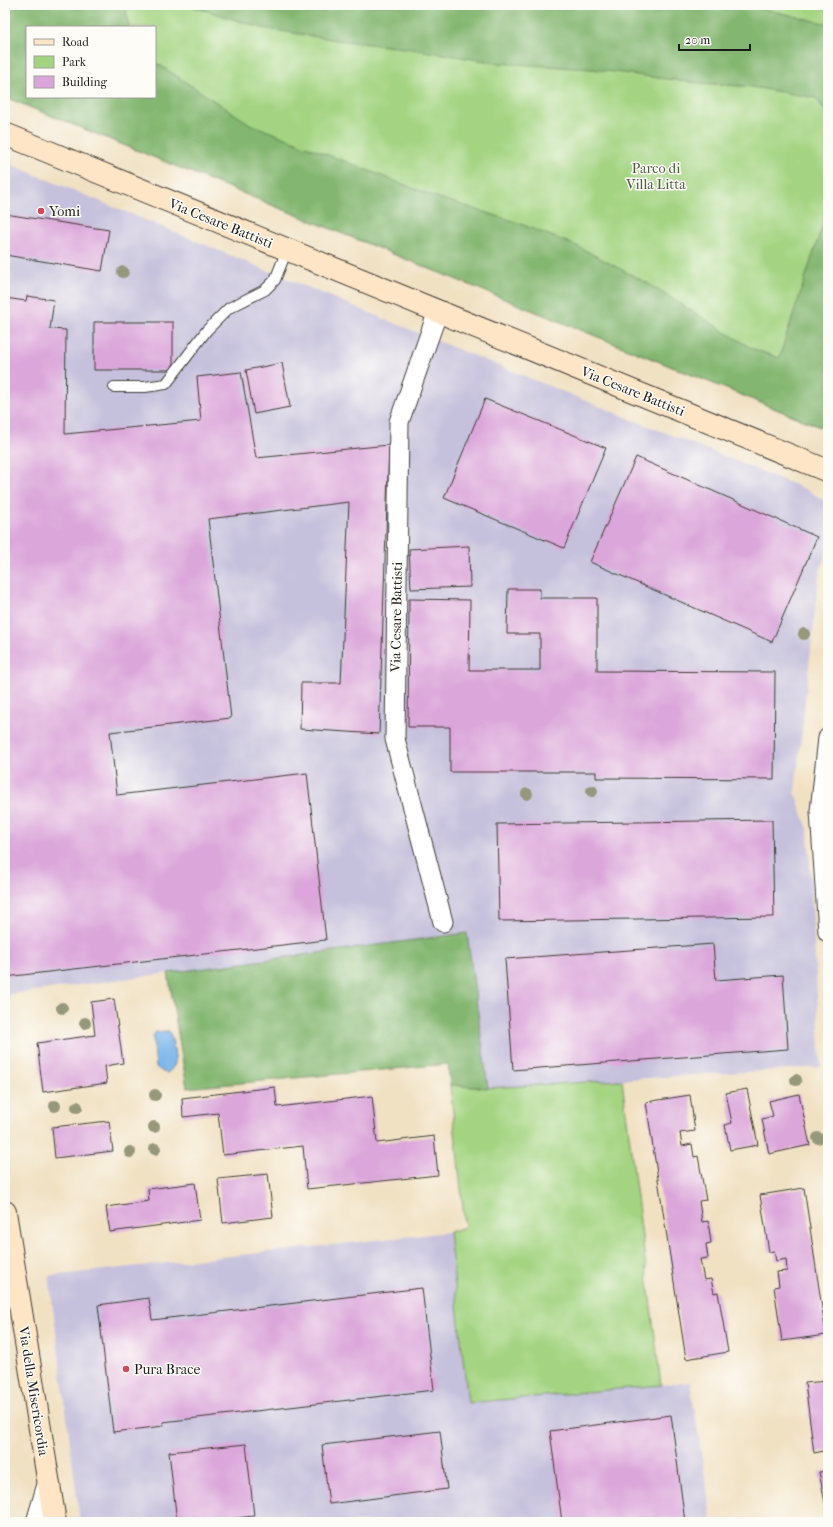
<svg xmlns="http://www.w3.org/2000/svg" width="833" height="1527" viewBox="0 0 833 1527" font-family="'IM FELL French Canon',serif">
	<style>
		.industrial { fill: #c5c0db }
		.green { fill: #a4d482; stroke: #60784f; fill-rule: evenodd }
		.forest { fill: #83b670; stroke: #506946 }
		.water { fill: #7bb5ec; stroke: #4c6884 }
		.building { fill: #dba7da }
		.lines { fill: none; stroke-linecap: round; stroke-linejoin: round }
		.lane-casing { stroke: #3c3a35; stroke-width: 12 }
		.street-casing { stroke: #3c3a35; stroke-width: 21 }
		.secondary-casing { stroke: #3c3a35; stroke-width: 24 }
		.lane { stroke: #fff; stroke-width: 10 }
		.street { stroke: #fff; stroke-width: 19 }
		.secondary { stroke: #fee5c5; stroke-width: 22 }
		.tree { fill: #96987b }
		.poi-dot { fill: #d1495b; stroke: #fdfcf7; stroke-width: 1.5 }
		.labels { text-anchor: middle; stroke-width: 3; stroke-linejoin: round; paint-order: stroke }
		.park-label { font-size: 14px; fill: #4c5c40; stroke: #fdfcf7 }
		.poi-label { font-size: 14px; fill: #1c1c1c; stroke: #fdfcf7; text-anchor: start }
		.street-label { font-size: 14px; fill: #1c1c1c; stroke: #fdfcf7 }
	</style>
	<rect width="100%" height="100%" fill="#fdfcf7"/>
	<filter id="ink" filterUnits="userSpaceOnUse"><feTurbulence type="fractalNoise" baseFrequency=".025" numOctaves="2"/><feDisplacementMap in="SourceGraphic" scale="8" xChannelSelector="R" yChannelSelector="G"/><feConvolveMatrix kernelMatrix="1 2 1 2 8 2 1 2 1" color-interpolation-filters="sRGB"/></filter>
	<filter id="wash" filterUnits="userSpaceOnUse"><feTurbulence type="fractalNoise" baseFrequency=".012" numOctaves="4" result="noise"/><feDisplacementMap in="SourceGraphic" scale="16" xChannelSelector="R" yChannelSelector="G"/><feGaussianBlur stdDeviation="0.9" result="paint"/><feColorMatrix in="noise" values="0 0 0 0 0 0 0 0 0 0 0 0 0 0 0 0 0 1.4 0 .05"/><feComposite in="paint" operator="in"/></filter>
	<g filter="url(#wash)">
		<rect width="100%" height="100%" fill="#f1e1c3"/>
		<path class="industrial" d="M5 162 450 346 805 489 828 503V544L819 576 795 793 808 829 821 1067 488 1088 467 933 5 995Z
			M449 1232 468 1403 690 1382 712 1522H80L49 1276Z"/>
		<path class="green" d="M5 5H828V430L5 97ZM27 27H155V97H27Z
			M622 1080 661 1385 468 1403 449 1232 465 1227 450 1085 488 1088Z"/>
		<path class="forest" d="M5 5H125L129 27H27V97H155V62L250 124 433 196 513 221 577 246 647 283 751 348 779 358 821 230 828 198V430L5 97Z
			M178 5H747L828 24V115L816 98 752 87 689 82 592 69 497 63 412 49 343 41 262 28 191 6Z
			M467 933 488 1088 450 1085 448 1064 187 1088 168 973Z"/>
		<path class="water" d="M166 1031H169C172 1037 176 1056 175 1063 174 1067 170 1071 167 1073L163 1072 156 1067 153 1037 156 1032Z"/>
		<g id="blocks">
			<path class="building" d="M5 214 109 230 102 271 5 255Z
				M27 296 54 300 50 329 66 330 65 434 201 421 197 377 241 372 256 458 389 445 379 734 300 729 301 683H341L349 502 208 519 231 718 110 732 117 795 307 773 326 940 5 977V298L26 301Z
				M94 322H173V370H94Z
				M282 363 290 407 254 414 246 370Z
				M485 399 606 448 564 548 444 498Z
				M636 457 817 537 772 642 590 562Z
				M469 546 470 587 411 589 409 549Z
				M508 589H540V598H597V671L775 672 774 779 596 778V772H450V727H408L409 599 470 600 469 670H540V634H507Z
				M772 820 774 917 499 921 497 824Z
				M713 944 716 980 783 975 788 1049 513 1070 505 959Z
				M114 999 123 1063 105 1066 107 1083 43 1092 37 1043 95 1035 91 1002Z
				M275 1087 277 1107 372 1096 377 1143 434 1136 438 1175 307 1189 303 1146 223 1155 218 1113 183 1117 182 1098Z
				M747 1089 758 1145 730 1150 725 1125 732 1123 726 1093Z
				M799 1094 810 1145 769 1154 762 1119 773 1116 769 1101Z
				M690 1095 695 1131 680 1133 682 1146 692 1144 694 1157 698 1156 706 1200 699 1201 702 1222 708 1221 711 1243 706 1244 708 1258 700 1259 704 1280 711 1279 714 1293 718 1292 728 1352 686 1359 646 1102Z
				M109 1121 113 1151 55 1158 52 1127Z
				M268 1174 273 1217 223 1223 218 1179Z
				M195 1183 200 1220 110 1232 106 1207 149 1201 148 1189Z
				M804 1188 826 1335 782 1341 774 1287 779 1286 777 1272 787 1271 786 1259 776 1261 774 1251 769 1252 760 1195Z
				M422 1288 434 1390 163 1422 164 1426 113 1432 98 1305 149 1298 152 1320Z
				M828 1381V1450L814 1453 805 1383Z
				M671 1415 685 1522H562L550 1431Z
				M440 1431 447 1489 329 1504 322 1445Z
				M246 1444 254 1516 202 1522H177L169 1452Z
				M828 1471V1513H827L819 1472Z"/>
		</g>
	</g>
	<g filter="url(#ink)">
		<use href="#blocks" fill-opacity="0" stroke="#3c3a35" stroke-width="1"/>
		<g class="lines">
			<g class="lane-casing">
				<path id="lane" d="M114 387H145L166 384 207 330 229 308 265 290 275 280 287 250"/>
			</g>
			<g class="street-casing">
				<path id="street" d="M438 311 399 422 395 739 443 922
					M828 738 820 811 828 932
					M36 1522 48 1481"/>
			</g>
			<g class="secondary-casing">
				<path id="secondary" d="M5 134 828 471
					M5 1212 55 1522"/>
			</g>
			<use href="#lane" class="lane"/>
			<use href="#street" class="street"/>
			<use href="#secondary" class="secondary"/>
		</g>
		<g class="tree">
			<circle cx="123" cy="272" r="6"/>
			<circle cx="804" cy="634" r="6"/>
			<circle cx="592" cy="791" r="6"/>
			<circle cx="527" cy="794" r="6"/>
			<circle cx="62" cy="1008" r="6"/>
			<circle cx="85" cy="1023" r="6"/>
			<circle cx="796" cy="1080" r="6"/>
			<circle cx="155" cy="1095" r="6"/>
			<circle cx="55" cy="1106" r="6"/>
			<circle cx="77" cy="1107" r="6"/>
			<circle cx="154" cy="1127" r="6"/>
			<circle cx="818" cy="1138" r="6"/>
			<circle cx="155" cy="1149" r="6"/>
			<circle cx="130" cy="1152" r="6"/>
		</g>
	</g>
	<g class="poi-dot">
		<circle cx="41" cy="211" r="4"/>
		<circle cx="126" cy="1369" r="4"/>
	</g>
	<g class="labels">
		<g class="park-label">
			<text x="656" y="173">Parco di<tspan x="656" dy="16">Villa Litta</tspan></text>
		</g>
		<g class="poi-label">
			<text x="49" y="216">Yomi</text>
			<text x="134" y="1374">Pura Brace</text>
		</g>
		<g class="street-label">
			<text transform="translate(221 223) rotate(22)" y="5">Via Cesare Battisti</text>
			<text transform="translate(633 391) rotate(22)" y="5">Via Cesare Battisti</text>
			<text transform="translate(396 617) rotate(-89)" y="5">Via Cesare Battisti</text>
			<text transform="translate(34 1391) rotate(81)" y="5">Via della Misericordia</text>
		</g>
	</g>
	<rect width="833" height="1527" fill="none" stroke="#fdfcf7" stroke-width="20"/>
	<rect x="26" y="26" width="130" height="72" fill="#fdfcf7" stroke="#a3a29f"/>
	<rect x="34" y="39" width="20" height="6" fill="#fee5c5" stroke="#a3a29f"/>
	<text x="62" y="46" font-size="12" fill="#1c1c1c">Road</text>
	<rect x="34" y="56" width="20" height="12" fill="#a4d482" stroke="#a3a29f"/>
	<text x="62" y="66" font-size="12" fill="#1c1c1c">Park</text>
	<rect x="34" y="76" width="20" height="12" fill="#dba7da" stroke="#a3a29f"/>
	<text x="62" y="86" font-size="12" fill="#1c1c1c">Building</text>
	<path d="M679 44v6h71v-6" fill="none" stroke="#1c1c1c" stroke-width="2"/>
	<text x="685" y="44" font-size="12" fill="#1c1c1c" stroke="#fdfcf7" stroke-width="3" paint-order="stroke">20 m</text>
</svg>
